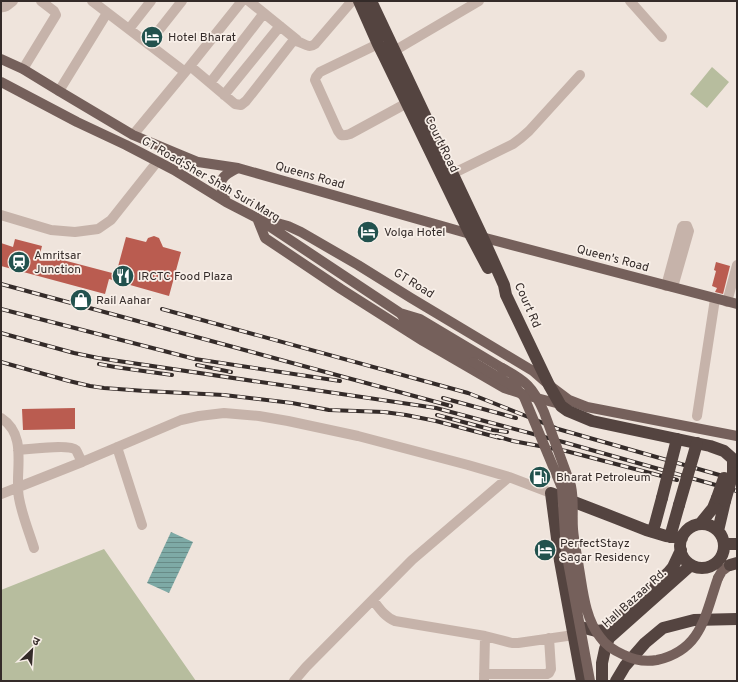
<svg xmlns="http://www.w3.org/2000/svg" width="738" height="682" viewBox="0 0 738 682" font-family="Overpass,'Noto Sans Devanagari',sans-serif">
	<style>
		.green { fill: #b7bd9e }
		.water { fill: url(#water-rules) }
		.building { fill: #ba5c50 }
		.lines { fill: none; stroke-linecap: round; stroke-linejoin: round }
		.minor { stroke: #c6b3aa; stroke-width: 10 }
		.major { stroke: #75605b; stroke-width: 10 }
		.highway { stroke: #544440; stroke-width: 12 }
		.rail-casing { stroke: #342b29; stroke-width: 4 }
		.rail { stroke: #f8efe8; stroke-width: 2.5; stroke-dasharray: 8; stroke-linecap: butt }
		.major-bridge { stroke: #75605b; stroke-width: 10 }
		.highway-bridge { stroke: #544440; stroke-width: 12 }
		.labels { text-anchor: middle; stroke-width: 3.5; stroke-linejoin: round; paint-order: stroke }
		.poi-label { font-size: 12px; fill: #342b29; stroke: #f8efe8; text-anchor: start }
		.street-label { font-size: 12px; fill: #342b29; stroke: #f8efe8 }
	</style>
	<defs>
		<pattern id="water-rules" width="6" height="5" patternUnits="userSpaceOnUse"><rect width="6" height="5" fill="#7eaaa6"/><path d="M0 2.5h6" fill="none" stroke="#688b87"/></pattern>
	</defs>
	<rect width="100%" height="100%" fill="#efe4dc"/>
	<path class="green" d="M712 67 729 82 707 108 690 94Z
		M104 549 196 681H1V590Z"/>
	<path class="water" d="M171 532 193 542 169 593 147 583Z"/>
	<path class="building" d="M154 236 159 238 163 247 181 252 169 296 109 279 105 294 1 266V243L13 247 15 239 42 246 40 254 116 274 126 237 146 242 148 238Z
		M716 262 730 266 723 294 715 292 717 288 712 286 716 271 714 270Z
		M75 408V429L23 430 22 409Z"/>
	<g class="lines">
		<path class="minor" d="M92 1 185 72
			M249 1 297 40
			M630 1 662 37
			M1 7C6 8 9 4 13 1
			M129 29 151 1
			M148 44 182 1
			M378 44 320 72 316 77 315 80 338 131 341 135C344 136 347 135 350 134L407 103
			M388 54 394 51 479 1
			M190 66 235 104 241 105 246 101 293 41C302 40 307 50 315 44L352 1
			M23 69 56 15 54 11 41 1
			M210 83 264 13
			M59 91 107 13
			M224 95 280 26
			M133 135 190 66 242 1
			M452 174 513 144 521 138 529 131 580 75
			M1 215 51 230 75 232 98 229 111 220 157 162
			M666 286 682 227 683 226H687L689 231 673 287
			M727 302 737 265
			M697 416 715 299
			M1 418C29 436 14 472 19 498 22 515 29 532 34 548
			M117 447 142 525
			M18 450C29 449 70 444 76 450 78 453 80 459 82 462
			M1 494 82 462 181 420 199 416 224 413 259 416 288 421 358 436 468 465 509 477 551 493
			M373 600C379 608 385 617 395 621L485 636 512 643H518L574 635
			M484 674H547L549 673 551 669 549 638
			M294 681 306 667 412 560 509 477
			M484 681 485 636"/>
		<path class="major" d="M1 59 23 69 59 91 133 135 181 155 198 162 238 168 470 234 737 304
			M1 82 77 122 126 145 174 170 226 202 257 218 400 313 420 319 502 368
			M226 202C219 182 217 178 238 168
			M257 218 265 238 341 289 423 341 504 388 529 396 560 404
			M266 220 288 226 301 232 358 265 411 298 533 371 549 385 569 400 587 407 737 436
			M400 313 408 323 473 362
			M718 578 722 571 730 565"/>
		<path class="highway" d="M359 1 378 44 384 56 470 234 488 268
			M371 1 482 236 504 285 506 295 549 385 561 406 568 411 592 421 710 446 724 451 733 459V473
			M700 524 713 508 717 498
			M680 546a22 22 0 1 1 44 0a22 22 0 1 1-44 0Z
			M718 531 725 501
			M652 532 655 524 662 498
			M670 537 679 505
			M724 544H737
			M730 565 737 563
			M573 625 596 631 606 630 668 573 673 567 681 550
			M582 681 560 561 551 493 613 517 646 530 666 536 682 538
			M602 681V663L605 649 609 638 691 565
			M616 681 625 666 645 643 663 628 694 620 737 619"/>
		<g class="rail-casing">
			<path id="rail" d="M1 284 451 406
				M1 309 195 359 340 381
				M162 309 468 393 556 428
				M1 333 74 353 98 358 436 408 563 442 737 491
				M1 362 69 381 90 386 104 388 145 391 224 395 292 403 329 410 384 412 406 415 436 421 500 438
				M99 364 115 367 172 375
				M197 365 231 372
				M443 398 516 418
				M437 415 493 430 507 432
				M551 427 737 480
				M496 436 513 441 566 451 677 480"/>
		</g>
		<use href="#rail" class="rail"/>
		<path class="major-bridge" d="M473 362 516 388 524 397 562 488 566 551 590 681
			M502 368C526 381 533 387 544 412L571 486C574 500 572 514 573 529 574 542 577 555 579 568 583 591 585 618 600 637 606 646 615 651 624 655 634 660 646 662 657 660 702 650 705 615 718 578"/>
		<path class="highway-bridge" d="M662 498 677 439
			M717 498 724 478
			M725 501 733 473
			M679 505 697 443"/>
	</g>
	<defs>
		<g id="hotel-disc" transform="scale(1.15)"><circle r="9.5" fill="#22524e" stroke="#f8efe8"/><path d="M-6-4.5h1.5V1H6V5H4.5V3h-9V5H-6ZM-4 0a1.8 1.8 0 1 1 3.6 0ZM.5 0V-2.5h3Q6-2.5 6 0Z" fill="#fff"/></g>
		<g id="station-disc" transform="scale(1.15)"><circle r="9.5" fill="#22524e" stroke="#f8efe8"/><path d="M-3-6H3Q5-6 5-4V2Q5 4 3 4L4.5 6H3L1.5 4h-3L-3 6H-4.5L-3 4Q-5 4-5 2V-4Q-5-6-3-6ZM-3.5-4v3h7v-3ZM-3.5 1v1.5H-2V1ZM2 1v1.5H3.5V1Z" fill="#fff"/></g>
		<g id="restaurant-disc" transform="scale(1.15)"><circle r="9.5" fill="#22524e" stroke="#f8efe8"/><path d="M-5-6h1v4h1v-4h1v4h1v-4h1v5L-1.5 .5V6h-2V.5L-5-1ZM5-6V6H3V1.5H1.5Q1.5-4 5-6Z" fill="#fff"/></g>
		<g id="shop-disc" transform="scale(1.15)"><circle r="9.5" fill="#22524e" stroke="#f8efe8"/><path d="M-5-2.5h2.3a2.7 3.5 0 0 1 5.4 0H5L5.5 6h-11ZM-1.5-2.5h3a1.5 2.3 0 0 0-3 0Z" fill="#fff"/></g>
		<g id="fuel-disc" transform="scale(1.15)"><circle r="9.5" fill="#22524e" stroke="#f8efe8"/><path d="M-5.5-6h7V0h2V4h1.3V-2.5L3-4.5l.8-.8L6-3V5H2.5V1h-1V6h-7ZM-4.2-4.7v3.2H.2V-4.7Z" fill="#fff"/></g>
	</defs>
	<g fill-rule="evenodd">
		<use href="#hotel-disc" x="152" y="37"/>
		<use href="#hotel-disc" x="368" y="232"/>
		<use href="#station-disc" x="19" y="262"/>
		<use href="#restaurant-disc" x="123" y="276"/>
		<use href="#shop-disc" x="81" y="300"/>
		<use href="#fuel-disc" x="540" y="477"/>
		<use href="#hotel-disc" x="545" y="550"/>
	</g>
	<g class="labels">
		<g class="poi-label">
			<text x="168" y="41">Hotel Bharat</text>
			<text x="384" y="236">Volga Hotel</text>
			<text x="34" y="259">Amritsar<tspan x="34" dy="14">Junction</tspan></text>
			<text x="138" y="280">IRCTC Food Plaza</text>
			<text x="96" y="304">Rail Aahar</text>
			<text x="556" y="481">Bharat Petroleum</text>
			<text x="560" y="547">PerfectStayz<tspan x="560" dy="14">Sagar Residency</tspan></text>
		</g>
		<g class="street-label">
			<text transform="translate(442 144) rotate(64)" y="4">Court Road</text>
			<text transform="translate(310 175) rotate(16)" y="4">Queens Road</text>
			<text transform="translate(211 179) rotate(30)" y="4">GT Road;Sher Shah Suri Marg</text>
			<text transform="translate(613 258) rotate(15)" y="4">Queen's Road</text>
			<text transform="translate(414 283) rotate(32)" y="4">GT Road</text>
			<text transform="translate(528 305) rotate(66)" y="4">Court Rd</text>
			<text transform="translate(634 598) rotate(-42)" y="4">Hall Bazaar Rd.</text>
		</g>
	</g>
	<rect width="738" height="682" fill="none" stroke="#342b29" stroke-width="4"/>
	<g transform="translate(32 650) rotate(25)" stroke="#f8efe8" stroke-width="3" paint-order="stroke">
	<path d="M0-3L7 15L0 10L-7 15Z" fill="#342b29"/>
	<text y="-6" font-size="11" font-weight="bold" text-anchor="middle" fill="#342b29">उ</text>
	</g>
</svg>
